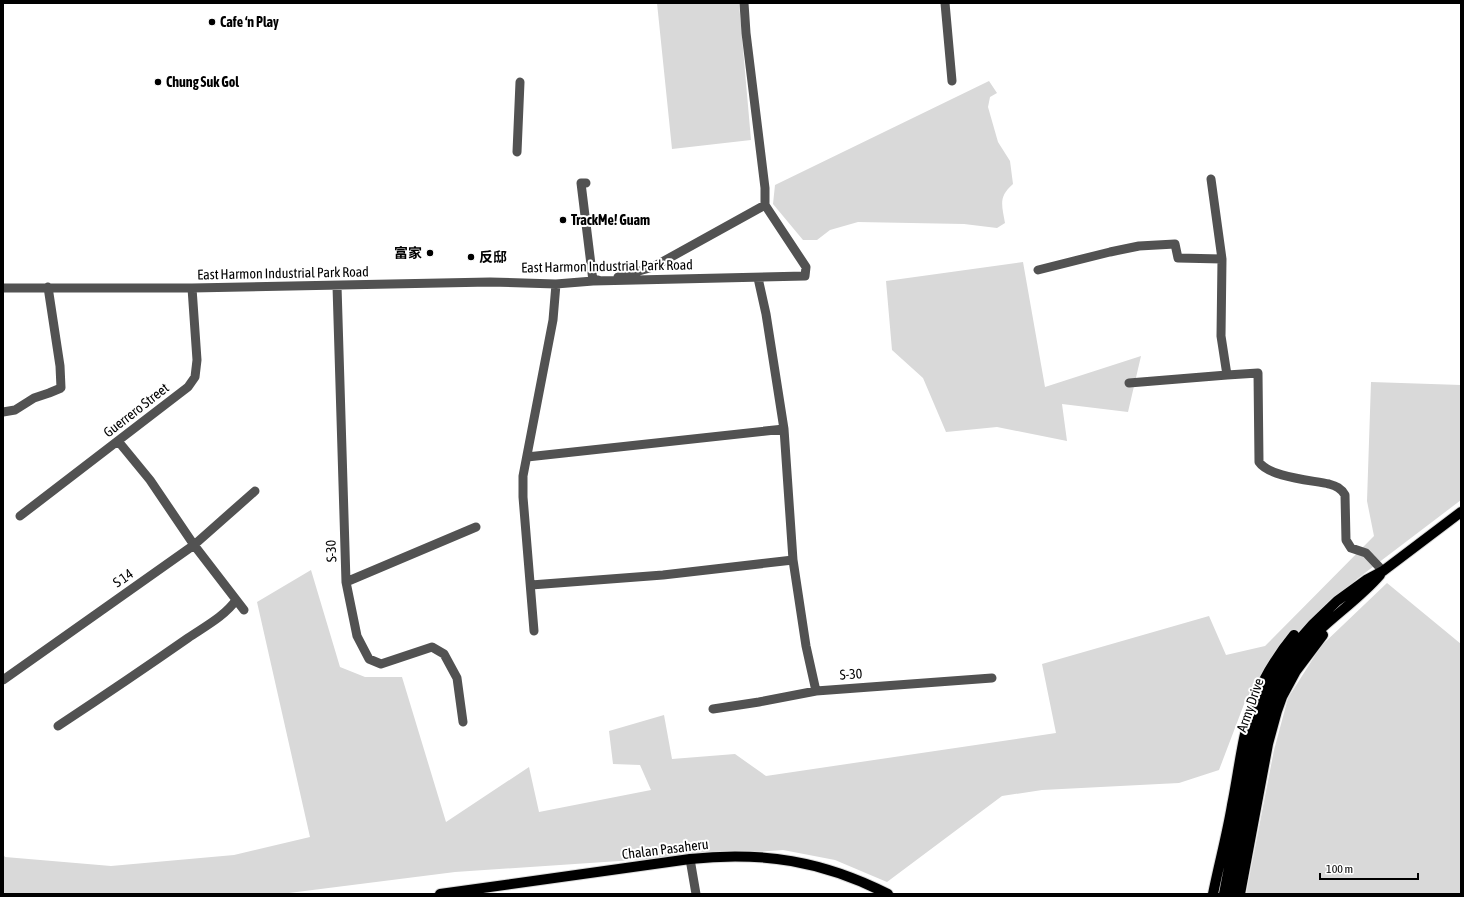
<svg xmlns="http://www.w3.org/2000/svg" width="1464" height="897" viewBox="0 0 1464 897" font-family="'Asap Condensed','Noto Sans SC',sans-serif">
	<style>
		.green { fill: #d9d9d9 }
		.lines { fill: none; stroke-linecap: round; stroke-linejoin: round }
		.major-casing { stroke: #dbdbdb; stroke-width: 12 }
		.minor { stroke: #525252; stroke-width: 9 }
		.major { stroke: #000; stroke-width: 10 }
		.poi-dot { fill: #000; stroke: #fff; stroke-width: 1.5 }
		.labels { text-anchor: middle; stroke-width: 4; stroke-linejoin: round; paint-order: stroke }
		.poi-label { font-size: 14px; font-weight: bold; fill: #000; stroke: #fff; text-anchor: start }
		.street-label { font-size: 14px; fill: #000; stroke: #fff }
	</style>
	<rect width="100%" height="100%" fill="#fff"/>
	<path class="green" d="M657 3H739L751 140 672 149Z
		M989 81 997 93 990 97 988 107 998 142 1010 161 1013 184C998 197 1002 205 1005 223L997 228 964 224 858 222 830 230 817 240H803L773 204 775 185Z
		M1023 262 1045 387 1141 356 1128 412 1062 404 1067 441 997 427 946 432 923 378 892 350 886 281Z
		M1371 382 1461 385V500L1357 579 1291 639 1246 699 1219 770 1179 783 1042 790 1002 796 887 882 835 860 783 850 455 872 281 894H13L3 893V854L5 857 111 866 234 855 310 837 257 602 311 570 340 667 365 677H402L446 822 529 767 539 812 651 790 640 765 613 764 609 731 664 715 672 759 735 754 766 776 1056 733 1042 664 1209 616 1226 655 1265 646 1374 536 1367 501Z
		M1387 583 1461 644V894H1246L1274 750 1288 698 1321 646Z"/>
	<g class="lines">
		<g class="major-casing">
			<path id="major" d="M440 894 690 859C762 851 823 861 888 894
				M1213 894C1219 864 1227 835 1232 805 1239 771 1242 735 1254 703 1263 678 1277 656 1294 635
				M1224 894 1256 724 1267 691 1291 649 1313 624 1337 601 1366 580 1383 571 1461 512
				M1232 894C1238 860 1244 827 1250 793 1260 744 1268 696 1298 654 1321 623 1355 604 1380 575
				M1240 894 1268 744 1277 711 1282 697 1296 671 1323 635"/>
		</g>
		<path class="minor" d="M945 3 952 81
			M517 152 520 82
			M1211 179 1222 259 1221 336 1227 375 1258 373 1259 462C1269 477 1311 480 1329 484 1336 486 1341 488 1345 495L1346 540 1351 548 1366 553 1383 571
			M586 183H581L593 281 598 280
			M1038 270 1110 252 1139 246 1175 244 1178 258 1222 259
			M618 277 653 267 765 205
			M758 278 766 314 784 429 793 560 806 646 816 691
			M337 286 346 582 357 636 369 659 381 664 432 647 444 654 457 678 463 722
			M3 288H192L490 282 556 284 593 281 805 276 806 267 765 205V188L746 33 744 3
			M1129 383 1227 375
			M3 412 15 410 34 398 49 393 61 388 60 366 48 287
			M118 441 150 480 194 545 244 610
			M527 457 784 429
			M20 516 188 387 195 377 197 360 192 288
			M346 582 476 527
			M531 585 663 575 793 560
			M534 631 523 497V476L553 320 556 284
			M3 680 194 545 255 491
			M713 709 759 702 816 691 992 678
			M58 726C102 697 145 668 188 638 204 627 225 616 236 600
			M690 859 696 894"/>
		<use href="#major" class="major"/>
	</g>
	<g class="poi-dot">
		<circle cx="212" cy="22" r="4"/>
		<circle cx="158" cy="82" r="4"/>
		<circle cx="563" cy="220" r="4"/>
		<circle cx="430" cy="253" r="4"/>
		<circle cx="471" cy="257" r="4"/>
	</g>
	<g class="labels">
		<g class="poi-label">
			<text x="220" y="27">Cafe ‘n Play</text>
			<text x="166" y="87">Chung Suk Gol</text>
			<text x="571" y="225">TrackMe! Guam</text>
			<text x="422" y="258" text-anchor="end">富家</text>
			<text x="479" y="262">反邸</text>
		</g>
		<g class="street-label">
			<text transform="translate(607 266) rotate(-1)" y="5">East Harmon Industrial Park Road</text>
			<text transform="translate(283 273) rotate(-1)" y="5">East Harmon Industrial Park Road</text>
			<text transform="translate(136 410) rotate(-38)" y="5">Guerrero Street</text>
			<text transform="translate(331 551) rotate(-92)" y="5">S-30</text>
			<text transform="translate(123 578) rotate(-35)" y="5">S 14</text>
			<text transform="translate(851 674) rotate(-4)" y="5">S-30</text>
			<text transform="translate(1250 705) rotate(-71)" y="5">Army Drive</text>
			<text transform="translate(665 849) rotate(-7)" y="5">Chalan Pasaheru</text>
		</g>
	</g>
	<rect width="1464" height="897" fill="none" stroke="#000000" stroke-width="8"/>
	<path d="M1320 873v6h98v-6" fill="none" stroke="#000000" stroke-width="2"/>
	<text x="1326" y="873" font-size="12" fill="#000000" stroke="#ffffff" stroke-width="3" paint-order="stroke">100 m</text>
</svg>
